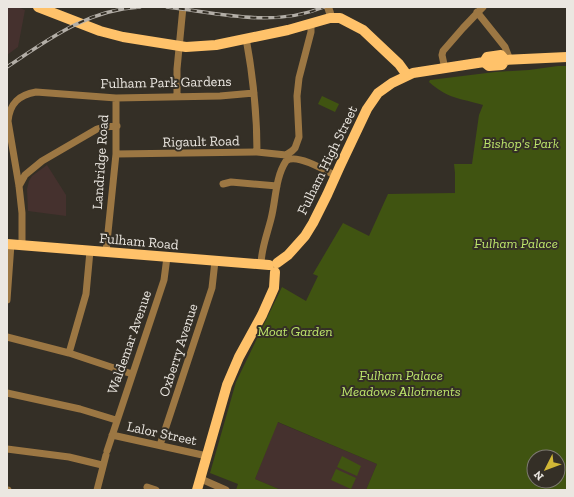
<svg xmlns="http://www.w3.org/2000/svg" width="574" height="497" viewBox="0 0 574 497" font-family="'Zilla Slab',serif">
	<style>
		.education { fill: #45312e }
		.green { fill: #405411; fill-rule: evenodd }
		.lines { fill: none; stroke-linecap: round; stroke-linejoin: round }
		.minor { stroke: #9c7743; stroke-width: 7 }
		.tertiary { stroke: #9c7743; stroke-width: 8 }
		.primary { stroke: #ffc26a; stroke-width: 10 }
		.rail-casing { stroke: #b3aea7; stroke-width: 3.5 }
		.rail { stroke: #342f26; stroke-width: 2; stroke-dasharray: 6; stroke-linecap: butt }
		.labels { text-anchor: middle; stroke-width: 4; stroke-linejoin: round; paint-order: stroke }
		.street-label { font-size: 14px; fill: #ebe7e1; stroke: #342f26 }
		.park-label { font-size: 14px; font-style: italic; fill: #bde56b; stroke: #342f26 }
	</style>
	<rect width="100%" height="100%" fill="#342f26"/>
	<path class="education" d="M7 7H17L25 10 18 47 7 55Z
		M47 165 66 195V216L28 211 27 189 29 181 32 176Z
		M277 422 377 464 366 490H281L255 479Z"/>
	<path class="green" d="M558 66H567V490H366L377 464 278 422 255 479 281 490H236L238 484 210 473 236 382 282 287 306 301 318 276 313 274 343 223 369 236 388 194 455 193V173L454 164H472L479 115 483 105C460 98 448 99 429 82L430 80 495 72 529 70ZM534 457H558V481H534Z
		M322 96 339 104 335 112 318 104Z
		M342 456 361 466 357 476 337 467Z
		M336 469 356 478 351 489 331 480Z"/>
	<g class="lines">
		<path class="minor" d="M477 12 505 47 510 60
			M246 38C253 76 257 114 257 152
			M445 69 442 55 443 51 463 28 483 7
			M177 96V69L183 7
			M116 154 257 152 286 155 292 151 295 148 299 137 297 96 299 78 311 32V24
			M223 184 231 182 277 186
			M19 186 25 175 42 161 97 129 104 127 117 126
			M22 244V213L19 186 8 121C10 103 19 95 36 92L116 98 220 96 254 93
			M106 252 116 154V98
			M261 265C261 249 267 235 271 219 276 200 275 178 286 161 296 153 325 170 336 176
			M7 300 11 244
			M7 337 69 353 132 374
			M69 353 86 294 90 251
			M7 393 80 409 116 420
			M112 435 207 456
			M160 445 212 288 215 261
			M7 449 69 457 102 465
			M107 451 164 280 167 257
			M201 479 226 490
			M147 487 156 490
			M7 490H8
			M97 490 106 455"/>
		<path class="tertiary" d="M328 7 330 13V18"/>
		<path class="primary" d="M38 7 100 31 123 37 186 47 216 45 288 30 330 18H340L363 30 399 64 407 75
			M505 60 567 57
			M484 62 487 57 501 55 505 60
			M7 244 269 265
			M277 263 288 255 305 236 313 223 327 195 340 166 367 109 378 93 392 83 413 73 484 62 489 66 502 65 505 60
			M197 490 227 385 239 357 262 315 274 288 275 272"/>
		<g class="rail-casing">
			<path id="rail" d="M167 7C219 13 273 28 324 7
				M7 67C49 39 87 10 140 7"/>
		</g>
		<use href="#rail" class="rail"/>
	</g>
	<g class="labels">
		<g class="street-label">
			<text transform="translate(166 82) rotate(-1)" y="5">Fulham Park Gardens</text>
			<text transform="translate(201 141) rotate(-1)" y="5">Rigault Road</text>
			<text transform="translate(327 160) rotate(-64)" y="5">Fulham High Street</text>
			<text transform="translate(100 162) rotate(-86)" y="5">Landridge Road</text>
			<text transform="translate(139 241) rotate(5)" y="5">Fulham Road</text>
			<text transform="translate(129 342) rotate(-71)" y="5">Waldemar Avenue</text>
			<text transform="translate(178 350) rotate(-72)" y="5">Oxberry Avenue</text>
			<text transform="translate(162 433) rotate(12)" y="5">Lalor Street</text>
		</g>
		<g class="park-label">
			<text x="521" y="148">Bishop's Park</text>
			<text x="516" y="248">Fulham Palace</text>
			<text x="295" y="336">Moat Garden</text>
			<text x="401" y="380">Fulham Palace<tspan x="401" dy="16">Meadows Allotments</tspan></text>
		</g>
	</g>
	<rect width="574" height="497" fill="none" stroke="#ebe7e1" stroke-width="16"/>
	<g transform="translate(546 469) rotate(228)"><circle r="19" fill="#342f26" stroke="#7d7971"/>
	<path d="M0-3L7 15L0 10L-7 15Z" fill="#d1b736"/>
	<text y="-6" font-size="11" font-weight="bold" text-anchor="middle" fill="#ebe7e1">N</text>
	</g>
</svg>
